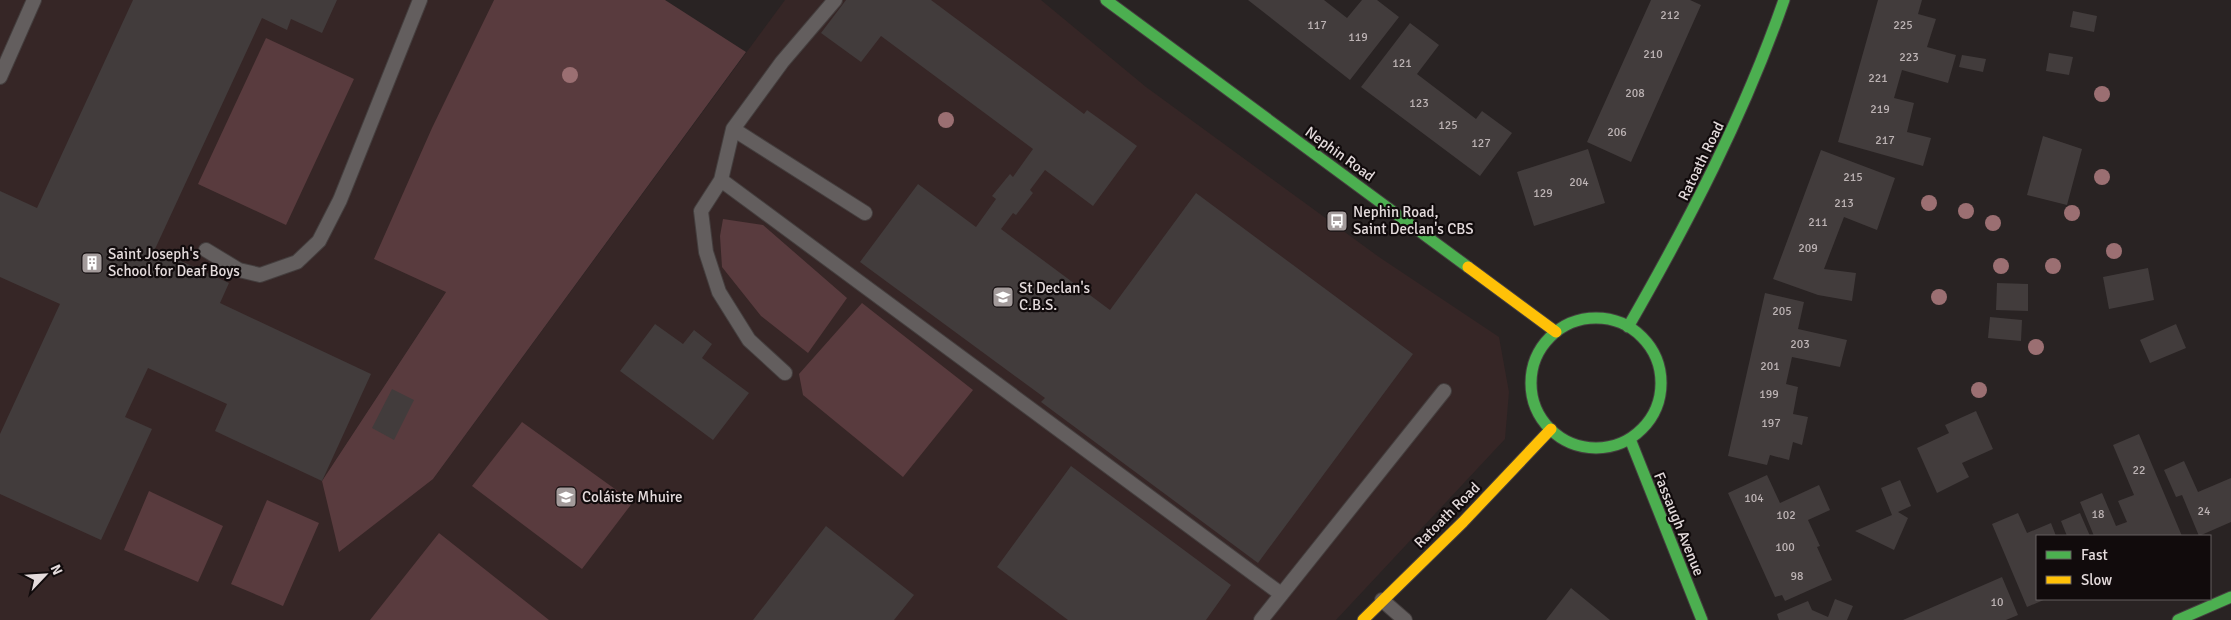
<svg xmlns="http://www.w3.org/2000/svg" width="2231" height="620" viewBox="0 0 2231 620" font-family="Signika,sans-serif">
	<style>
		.built { fill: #362626 }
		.green { fill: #593b3e }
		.building { fill: #423c3c }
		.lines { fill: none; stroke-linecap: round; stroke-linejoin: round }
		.lane-casing { stroke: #443e3e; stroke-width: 16 }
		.fast-casing { stroke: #443e3e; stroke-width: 13 }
		.slow-casing { stroke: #443e3e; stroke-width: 13 }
		.lane { stroke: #635e5e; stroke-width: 14 }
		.fast { stroke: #4caf50; stroke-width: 11 }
		.slow { stroke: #ffc107; stroke-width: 11 }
		.tree { fill: #9b6f72 }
		.labels { text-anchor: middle; stroke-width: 4.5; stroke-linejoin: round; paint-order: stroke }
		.number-label { font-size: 12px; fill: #bcb3b4 }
		.street-label { font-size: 15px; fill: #e4dbdc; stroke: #110b0c }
		.poi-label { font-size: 15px; fill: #e4dbdc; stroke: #110b0c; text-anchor: start }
	</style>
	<rect width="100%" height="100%" fill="#292323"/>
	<path class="built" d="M0 0H494L433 128 446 292 322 481 433 479 785 0H1041L1146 87 1379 257 1499 337 1509 392 1505 439 1336 620H0Z"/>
	<path class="green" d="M494 0H665L746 52 433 479 339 552 322 481 446 292 374 259 432 128Z
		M266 38 354 79 286 225 198 184Z
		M723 219 763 225 847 298 808 353 761 316 722 267 720 236Z
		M862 303 973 390 903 477 803 395 799 374Z
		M522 422 633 502 582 569 472 486Z
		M149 491 223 526 198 582 124 550Z
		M267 500 319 523 283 606 231 584Z
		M439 533 549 620H370Z"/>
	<path class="building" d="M133 0H337L322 33 291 19 287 30 262 18 155 249 229 283 220 303 371 374 322 481 215 431 227 404 148 368 125 417 152 429 101 540 0 494V434L60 304 0 277V191L37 208Z
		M846 0H931L1084 114 1087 110 1137 146 1093 206 1045 170 1030 190 1033 193 1016 215 1013 213 1001 229 1110 310 1196 193 1413 354 1258 563 1041 402 1045 398 860 262 918 184 976 227 996 199 992 196 1010 174 1013 177 1033 149 881 36 861 62 821 33Z
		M1248 0H1324L1347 18 1362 0H1377L1399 17 1350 80Z
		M1651 0H1690L1701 5 1631 162 1587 142Z
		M1878 0H1922L1918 14 1936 19 1927 47 1956 55 1948 83 1902 70 1894 98 1914 103 1907 132 1931 138 1923 166 1838 142Z
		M2073 11 2097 16 2094 32 2070 27Z
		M1410 23 1439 45 1417 74 1476 119 1482 111 1512 133 1480 176 1361 87Z
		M2049 53 2073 57 2069 75 2046 71Z
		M1962 55 1986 59 1983 72 1959 67Z
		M2043 136 2082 149 2067 205 2027 195Z
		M1588 149 1605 203 1534 226 1517 172Z
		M1821 150 1895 178 1877 230 1844 217 1824 269 1856 273 1852 301 1818 295 1773 279Z
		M2148 268 2154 300 2109 309 2103 277Z
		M1997 283 2028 284V311L1996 310Z
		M1765 293 1804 302 1798 329 1847 340 1840 367 1792 357 1786 384 1798 387 1793 414 1808 417 1802 445 1793 442 1789 460 1770 455 1767 465 1728 456Z
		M1990 317 2022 320 2021 341 1988 338Z
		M655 324 683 344 694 330 712 344 702 358 749 393 713 440 620 371Z
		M2176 324 2186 348 2150 363 2140 340Z
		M392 389 414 400 394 440 372 428Z
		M1976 411 1993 449 1962 463 1969 477 1937 493 1917 448 1949 433 1945 425Z
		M2139 434 2182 536H2094L2080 502 2102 493 2116 526 2127 522 2118 501 2134 495 2113 445Z
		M2184 461 2198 492 2231 478V522L2199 536 2182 495 2176 497 2164 470Z
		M1071 466 1231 585 1206 620H1068L997 567Z
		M1767 475 1780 503 1819 485 1830 510 1808 520 1820 546 1817 547 1832 580 1785 601 1782 595 1775 597 1728 493Z
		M1900 480 1911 506 1898 512 1908 518 1894 550 1855 531 1892 515 1881 488Z
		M2018 513 2027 533 2051 523 2056 536H2037V599H2046L2027 607 1992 524Z
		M2080 513 2090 536H2067L2061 521Z
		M826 526 914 595 894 620H753Z
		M2002 577 2018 615 2006 620H1903Z
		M1571 588 1610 620H1546Z
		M1835 599 1853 606 1847 620H1779L1777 614 1808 601 1812 610 1828 617Z"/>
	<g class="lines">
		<g class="lane-casing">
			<path id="lane" d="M835 0 782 62 733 129 721 180 1281 594
				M0 77 34 0
				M733 129 865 213
				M721 180 701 211 706 252 719 292 749 340 785 373
				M206 250 239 270 260 275 297 262 319 241 340 200 420 0
				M1382 600 1405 620
				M1261 620 1444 391"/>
		</g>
		<g class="fast-casing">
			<path id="fast" d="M1106 0 1468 267
				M1531 383a65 65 0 1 1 130 0a65 65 0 1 1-130 0Z
				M1628 327C1689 221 1744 115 1784 0
				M1630 439 1702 620
				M2178 620 2231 597"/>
		</g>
		<g class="slow-casing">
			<path id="slow" d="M1468 267 1556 332
				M1363 620 1463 522 1551 429"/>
		</g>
		<use href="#lane" class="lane"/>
		<use href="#fast" class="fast"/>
		<use href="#slow" class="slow"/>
	</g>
	<g class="tree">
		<circle cx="570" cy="75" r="8"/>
		<circle cx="2102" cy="94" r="8"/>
		<circle cx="946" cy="120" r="8"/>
		<circle cx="2102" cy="177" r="8"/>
		<circle cx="1929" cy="203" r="8"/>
		<circle cx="1966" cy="211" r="8"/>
		<circle cx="2072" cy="213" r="8"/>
		<circle cx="1993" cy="223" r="8"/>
		<circle cx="2114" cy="251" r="8"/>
		<circle cx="2001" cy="266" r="8"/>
		<circle cx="2053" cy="266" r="8"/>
		<circle cx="1939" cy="297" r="8"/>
		<circle cx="2036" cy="347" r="8"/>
		<circle cx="1979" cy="390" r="8"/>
	</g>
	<defs>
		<g id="bus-square" transform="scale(1.125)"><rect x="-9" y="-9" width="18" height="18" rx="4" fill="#a39b9b" stroke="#110b0c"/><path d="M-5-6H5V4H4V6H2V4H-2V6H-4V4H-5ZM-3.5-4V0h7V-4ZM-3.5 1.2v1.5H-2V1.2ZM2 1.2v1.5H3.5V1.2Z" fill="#fff"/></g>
		<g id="building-square" transform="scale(1.125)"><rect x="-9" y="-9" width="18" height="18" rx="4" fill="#a39b9b" stroke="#110b0c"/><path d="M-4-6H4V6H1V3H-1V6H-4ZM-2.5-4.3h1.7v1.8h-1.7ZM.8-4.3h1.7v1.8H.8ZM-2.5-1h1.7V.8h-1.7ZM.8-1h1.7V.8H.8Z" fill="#fff"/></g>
		<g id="school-square" transform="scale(1.125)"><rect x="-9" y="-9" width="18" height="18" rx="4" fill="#a39b9b" stroke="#110b0c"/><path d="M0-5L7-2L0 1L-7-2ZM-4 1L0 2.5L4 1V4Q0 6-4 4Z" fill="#fff"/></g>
	</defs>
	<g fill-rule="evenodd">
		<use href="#bus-square" x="1337" y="221"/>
		<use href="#building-square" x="92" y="263"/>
		<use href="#school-square" x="1003" y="297"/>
		<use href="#school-square" x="566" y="497"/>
	</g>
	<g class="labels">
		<g class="number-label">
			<text x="1670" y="19">212</text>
			<text x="1317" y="29">117</text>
			<text x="1903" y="29">225</text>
			<text x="1358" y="41">119</text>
			<text x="1653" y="58">210</text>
			<text x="1909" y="61">223</text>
			<text x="1402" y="67">121</text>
			<text x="1878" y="82">221</text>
			<text x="1635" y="97">208</text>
			<text x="1419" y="107">123</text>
			<text x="1880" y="113">219</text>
			<text x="1448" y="129">125</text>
			<text x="1617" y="136">206</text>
			<text x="1885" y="144">217</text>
			<text x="1481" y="147">127</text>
			<text x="1853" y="181">215</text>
			<text x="1579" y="186">204</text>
			<text x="1543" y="197">129</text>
			<text x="1844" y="207">213</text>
			<text x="1818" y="226">211</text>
			<text x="1808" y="252">209</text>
			<text x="1782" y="315">205</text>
			<text x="1800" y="348">203</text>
			<text x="1770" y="370">201</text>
			<text x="1769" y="398">199</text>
			<text x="1771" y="427">197</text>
			<text x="2139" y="474">22</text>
			<text x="1754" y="502">104</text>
			<text x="2204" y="515">24</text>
			<text x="2098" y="518">18</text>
			<text x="1786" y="519">102</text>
			<text x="1785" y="551">100</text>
			<text x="1797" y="580">98</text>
			<text x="1997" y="606">10</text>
		</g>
		<g class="street-label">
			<text transform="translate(1340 154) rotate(36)" y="5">Nephin Road</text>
			<text transform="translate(1701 161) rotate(-64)" y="5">Ratoath Road</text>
			<text transform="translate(1447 515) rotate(-45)" y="5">Ratoath Road</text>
			<text transform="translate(1679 524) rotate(68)" y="5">Fassaugh Avenue</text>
		</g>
		<g class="poi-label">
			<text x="1353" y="217">Nephin Road,<tspan x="1353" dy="17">Saint Declan's CBS</tspan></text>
			<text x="108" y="259">Saint Joseph's<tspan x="108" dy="17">School for Deaf Boys</tspan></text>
			<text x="1019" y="293">St Declan's<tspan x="1019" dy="17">C.B.S.</tspan></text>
			<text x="582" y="502">Coláiste Mhuire</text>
		</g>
	</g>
	<rect x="2036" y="535" width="175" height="65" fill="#110b0c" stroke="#655e5f"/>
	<rect x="2046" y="551" width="25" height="8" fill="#4caf50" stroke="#655e5f"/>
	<text x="2081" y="560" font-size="15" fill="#e4dbdc">Fast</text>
	<rect x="2046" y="576" width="25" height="8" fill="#ffc107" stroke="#655e5f"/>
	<text x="2081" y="585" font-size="15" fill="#e4dbdc">Slow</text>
	<g transform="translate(45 575) rotate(65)" stroke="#110b0c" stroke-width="4" paint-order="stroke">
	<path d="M0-4L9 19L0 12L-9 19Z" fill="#e4dbdc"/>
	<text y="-8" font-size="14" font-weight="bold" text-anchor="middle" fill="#e4dbdc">N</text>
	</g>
</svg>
